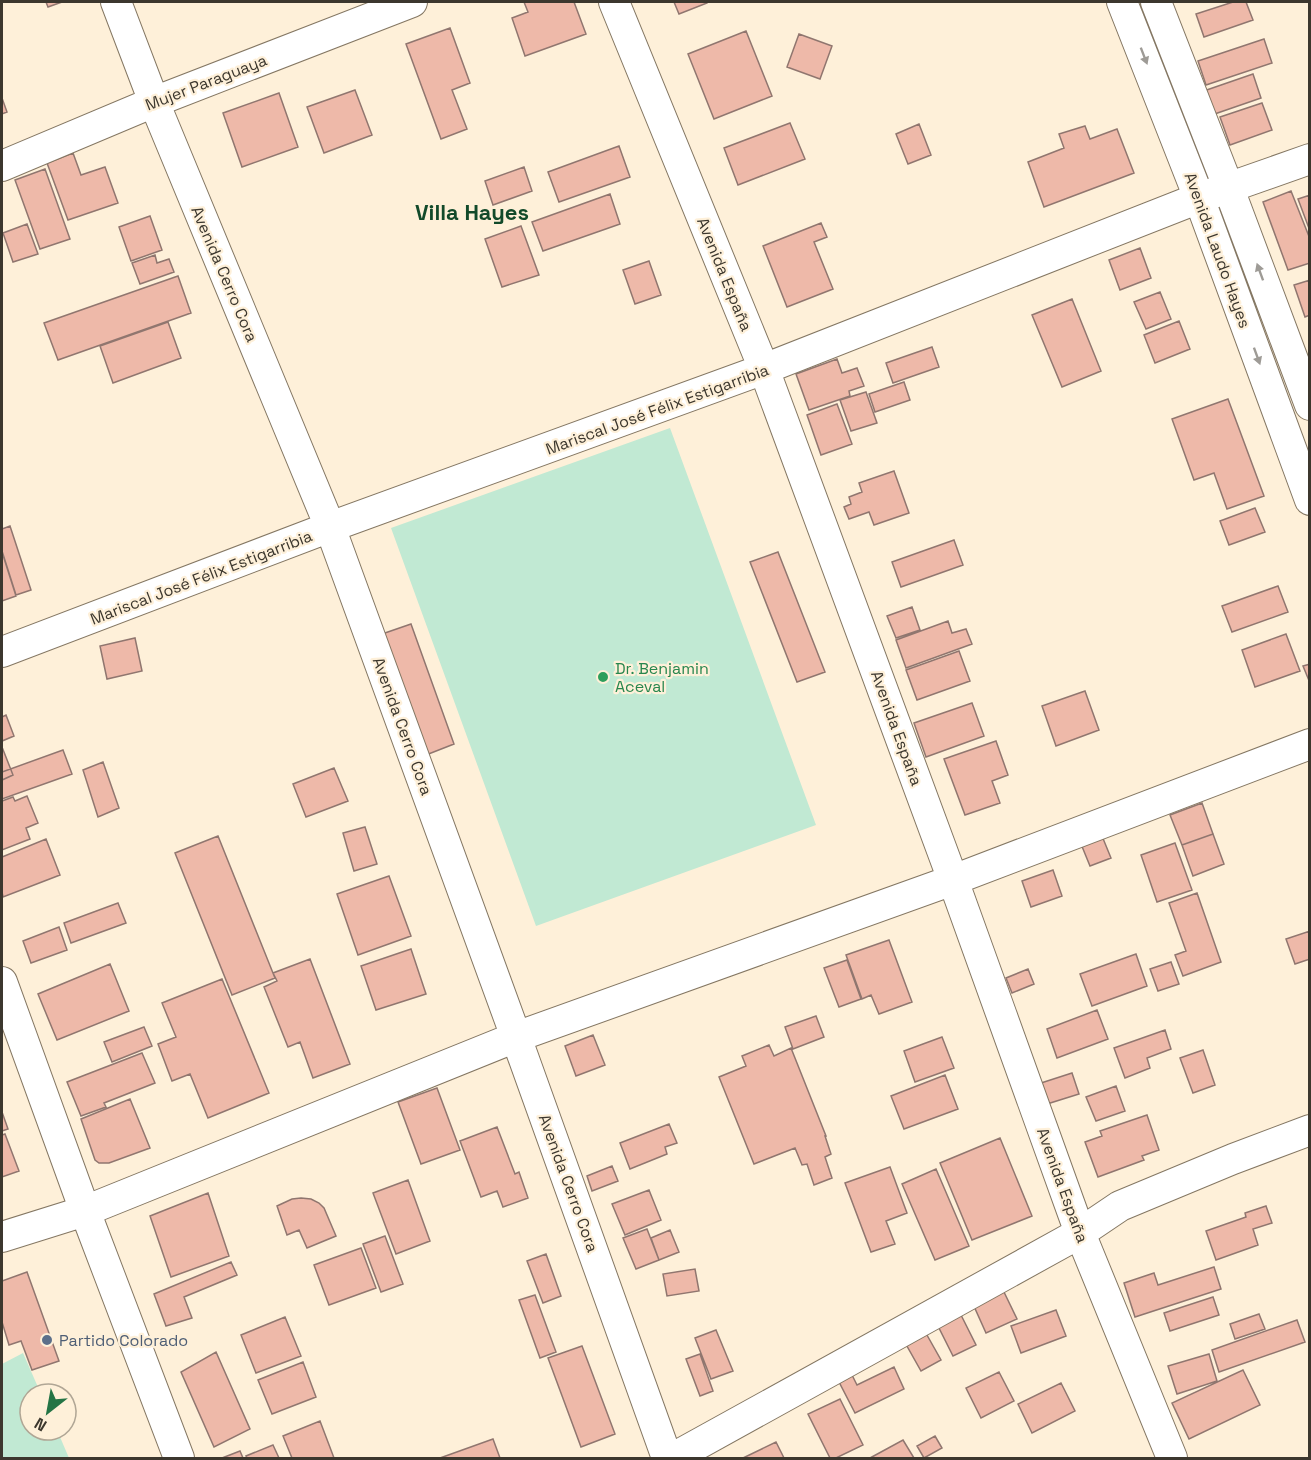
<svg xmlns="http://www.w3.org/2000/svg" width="1311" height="1460" viewBox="0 0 1311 1460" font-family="'Space Grotesk',sans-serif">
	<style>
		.pitch { fill: #c1e9d3 }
		.building { fill: #eeb9a9; stroke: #90766f; stroke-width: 1.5 }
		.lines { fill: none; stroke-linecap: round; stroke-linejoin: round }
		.minor-casing { stroke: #847763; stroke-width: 32 }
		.minor { stroke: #fff; stroke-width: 30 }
		.oneway { fill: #9e9b96 }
		.leisure-dot { fill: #2e9e5b; stroke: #fef0d9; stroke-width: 2 }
		.service-dot { fill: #5c6f8a; stroke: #fef0d9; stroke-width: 2 }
		.labels { text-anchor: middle; stroke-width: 4.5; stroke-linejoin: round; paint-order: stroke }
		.street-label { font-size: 16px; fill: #3c372e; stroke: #fef0d9 }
		.leisure-label { font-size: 16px; fill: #27864d; stroke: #fef0d9; text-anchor: start }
		.service-label { font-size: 16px; fill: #4e5e75; stroke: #fef0d9; text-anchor: start }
		.district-label { font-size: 22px; font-weight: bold; fill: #124a2a; stroke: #fef0d9 }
	</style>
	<rect width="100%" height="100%" fill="#fef0d9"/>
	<path class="pitch" d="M670 428 816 825 536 926 391 528Z
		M23 1353 41 1394H30V1430H57L69 1458H2V1364Z"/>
	<path class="building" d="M46 2H62L48 7Z
		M524 2H574L586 34 525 56 512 18 528 12Z
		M674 2H707V3L679 14Z
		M1233 2H1246L1253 20 1204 37 1196 14Z
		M450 28 470 83 452 90 467 129 441 139 406 44Z
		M746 31 772 96 714 119 688 54Z
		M799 34 832 46 820 79 787 67Z
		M1264 39 1272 63 1206 85 1198 61Z
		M1253 74 1261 98 1203 118 1195 94Z
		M355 90 372 135 324 153 307 107Z
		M279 93 298 147 242 167 223 113Z
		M2 98 7 112 2 114Z
		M1262 103 1272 130 1230 145 1220 117Z
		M790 123 805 159 738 185 724 148Z
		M919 124 931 155 908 164 896 134Z
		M1085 126 1090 139 1117 129 1134 173 1044 207 1028 162 1064 148 1059 134Z
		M619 146 630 177 559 202 548 172Z
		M73 153 81 175 105 167 118 203 68 220 47 163Z
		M524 167 532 191 493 205 485 181Z
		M45 169 70 239 40 249 15 180Z
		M1291 191 1310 239V263L1288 270 1263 202Z
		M610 194 620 224 543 251 532 222Z
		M1310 195V231L1298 199Z
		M150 216 162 250 131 261 119 227Z
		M821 223 827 237 814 242 833 289 787 307 763 246Z
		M27 224 38 254 13 262 3 233Z
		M521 226 539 275 502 287 485 239Z
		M1140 248 1151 278 1120 290 1109 260Z
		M155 255 157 263 169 259 174 272 140 284 132 263Z
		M649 261 661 295 635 304 623 270Z
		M178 276 191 313 58 360 44 323Z
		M1310 280V315L1305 317 1294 285Z
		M1160 292 1171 319 1146 329 1134 302Z
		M1072 299 1101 371 1062 387 1032 315Z
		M1179 321 1190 349 1155 363 1144 335Z
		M168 322 181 358 113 383 100 346Z
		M932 347 939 367 893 383 886 363Z
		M837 359 842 373 857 368 864 386 849 391 850 396 809 410 796 374Z
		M904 382 910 400 875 412 869 394Z
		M866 392 877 423 851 431 840 400Z
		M1228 399 1264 496 1227 509 1214 473 1194 480 1172 419Z
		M837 404 852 444 821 455 807 415Z
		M894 471 909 513 874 525 869 512 849 519 844 507 851 504 849 497 862 492 859 483Z
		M1255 508 1265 532 1229 545 1220 521Z
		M10 526 31 590 16 595 2 551V529Z
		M954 540 963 565 901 587 892 562Z
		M2 552 16 596 2 601Z
		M778 552 825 672 797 682 750 562Z
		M1278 586 1288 612 1232 632 1222 606Z
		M912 607 920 630 896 638 887 616Z
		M948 621 952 633 966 629 972 644 906 668 896 640Z
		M411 624 454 744 426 755 382 634Z
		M1286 634 1300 671 1255 687 1242 650Z
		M135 638 142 671 107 679 100 646Z
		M959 651 970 681 917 700 906 670Z
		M1310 664V683L1303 666Z
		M1085 691 1099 730 1056 746 1042 706Z
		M972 703 984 736 926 757 914 723Z
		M6 715 14 736 2 741V717Z
		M996 741 1008 775 992 781 1000 803 965 815 944 759Z
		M2 747 13 775 2 780Z
		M63 750 72 774 2 799V772Z
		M103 762 119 808 98 817 83 770Z
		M334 768 348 801 306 817 293 784Z
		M27 796 38 823 26 828 30 839 2 850V801L13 797 15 801Z
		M1202 803 1213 834 1182 845 1170 815Z
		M365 827 377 864 354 871 343 833Z
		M1213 834 1224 864 1193 876 1182 845Z
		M218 836 275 978 232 995 175 853Z
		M1102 836 1111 858 1090 866 1081 844Z
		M46 839 60 875 3 897 2 892V857Z
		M1175 843 1192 890 1157 902 1141 855Z
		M1053 870 1062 896 1031 907 1022 881Z
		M389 876 411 936 358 955 337 894Z
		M1197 893 1221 962 1183 976 1175 955 1186 951 1169 903Z
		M118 903 126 923 71 943 64 923Z
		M59 927 67 950 31 963 23 941Z
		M1310 931V959L1295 964 1286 939Z
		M889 940 912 1002 879 1014 871 995 862 999 846 955Z
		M411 949 426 994 376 1010 361 966Z
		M1136 954 1147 986 1092 1006 1080 974Z
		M310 959 350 1064 313 1078 300 1042 288 1047 264 987 277 981 273 973Z
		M847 960 861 999 839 1007 824 968Z
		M1171 962 1179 984 1158 991 1150 969Z
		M110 964 129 1011 57 1040 38 994Z
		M1028 969 1034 984 1012 993 1006 978Z
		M222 979 269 1093 208 1118 190 1074 172 1081 158 1044 176 1037 162 1003Z
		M1097 1010 1108 1039 1057 1058 1047 1029Z
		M816 1016 824 1037 793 1049 785 1027Z
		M144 1027 152 1046 112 1062 104 1042Z
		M1165 1030 1171 1049 1147 1058 1150 1068 1125 1078 1114 1048Z
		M593 1035 605 1065 576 1076 565 1046Z
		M942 1037 954 1068 915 1082 904 1051Z
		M769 1045 774 1056 791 1048 826 1136H825L831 1154 825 1157 832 1178 814 1185 807 1164 802 1165 795 1148 754 1164 719 1077 746 1066 742 1056Z
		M1203 1050 1215 1085 1193 1093 1180 1058Z
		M142 1053 155 1083 104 1103 106 1107 81 1116 67 1082Z
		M1072 1073 1079 1094 1047 1104 1041 1083Z
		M945 1075 958 1109 904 1129 891 1096Z
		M1116 1086 1125 1111 1096 1121 1086 1097Z
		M437 1088 460 1150 421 1164 398 1102Z
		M130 1099 150 1148 109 1163H99L95 1160 81 1119Z
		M2 1112 8 1129 2 1131Z
		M1147 1115 1159 1150 1142 1156 1144 1160 1098 1177 1085 1142 1102 1136 1100 1131Z
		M669 1124 677 1143 665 1147 667 1154 630 1169 620 1143Z
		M497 1127 515 1174 519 1172 528 1198 503 1207 497 1191 481 1197 460 1141Z
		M5 1134 19 1171 2 1177V1135Z
		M1000 1138 1032 1216 972 1240 940 1163Z
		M612 1166 618 1181 592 1191 587 1176Z
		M890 1167 907 1213 886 1221 895 1244 871 1252 845 1183Z
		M936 1169 969 1246 935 1260 902 1184Z
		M408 1180 430 1241 396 1254 373 1193Z
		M649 1190 661 1220 625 1235 612 1204Z
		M208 1193 229 1256 171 1277 150 1216Z
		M301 1198 311 1199 319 1203 324 1208 336 1236 307 1248 299 1230 287 1235 277 1206 292 1199Z
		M1266 1206 1272 1223 1253 1229 1258 1245 1216 1260 1206 1231 1246 1217 1245 1213Z
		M647 1229 659 1260 636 1269 623 1238Z
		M670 1230 679 1252 659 1260 651 1238Z
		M385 1236 403 1284 381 1292 363 1244Z
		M361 1248 376 1288 329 1305 314 1265Z
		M546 1254 561 1296 543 1303 527 1261Z
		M231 1262 237 1275 184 1297 192 1318 166 1326 154 1294Z
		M1214 1267 1221 1289 1135 1317 1124 1283 1154 1273 1158 1285Z
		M695 1269 699 1291 667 1296 663 1274Z
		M27 1272 59 1361 32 1370 21 1341 9 1345 2 1322V1281Z
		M1003 1290 1017 1319 986 1333 973 1304Z
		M535 1295 556 1352 540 1358 519 1300Z
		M1213 1297 1219 1315 1170 1331 1164 1313Z
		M1056 1310 1066 1336 1021 1353 1011 1326Z
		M1259 1314 1265 1329 1235 1339 1230 1324Z
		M961 1315 976 1345 953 1356 938 1326Z
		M285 1317 301 1356 256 1373 241 1335Z
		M1297 1320 1305 1342 1219 1372 1212 1350Z
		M923 1328 941 1360 921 1371 903 1339Z
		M716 1330 733 1371 711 1379 695 1338Z
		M582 1346 615 1434 581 1447 548 1358Z
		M216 1352 250 1429 214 1447 181 1372Z
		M700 1354 713 1391 700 1396 686 1359Z
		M1209 1354 1217 1381 1177 1394 1168 1366Z
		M303 1362 316 1397 272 1414 258 1380Z
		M894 1367 904 1389 855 1413 837 1378 850 1371 857 1385Z
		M1243 1370 1260 1405 1189 1439 1172 1403Z
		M999 1372 1014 1401 981 1418 966 1388Z
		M1061 1383 1075 1411 1032 1433 1018 1404Z
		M840 1399 863 1445 836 1458H830L808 1414Z
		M320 1421 334 1458H292L283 1436Z
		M935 1436 942 1448 924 1458 917 1446Z
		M493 1439 500 1458H440Z
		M903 1440 914 1458H870Z
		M776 1442 784 1458H743Z
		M273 1445 279 1458H247L246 1456Z
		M240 1451 243 1458H222Z"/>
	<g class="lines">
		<g class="minor-casing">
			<path id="minor" d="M116 2 154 102 330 527 516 1037 667 1458
				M614 2 764 369 953 880 1080 1233 1172 1458
				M1122 2 1199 198 1310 500
				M1156 2 1229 189 1310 405
				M2 166 154 102 412 2
				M2 652 330 527 764 369 1199 198 1310 159
				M2 982 85 1211 179 1458
				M2 1237 85 1211 516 1037 953 880 1310 744
				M673 1458 1080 1233 1120 1206 1233 1159 1310 1130"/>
		</g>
		<use href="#minor" class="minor"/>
	</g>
	<defs><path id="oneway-solid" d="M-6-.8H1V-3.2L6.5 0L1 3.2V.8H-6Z" transform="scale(1.5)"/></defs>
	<g class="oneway">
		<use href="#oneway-solid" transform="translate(1144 56) rotate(69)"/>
		<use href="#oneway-solid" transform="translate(1260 272) rotate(-110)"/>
		<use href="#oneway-solid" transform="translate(1257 356) rotate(70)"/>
	</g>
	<circle class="leisure-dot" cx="603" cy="677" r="6"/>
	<circle class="service-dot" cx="47" cy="1340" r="6"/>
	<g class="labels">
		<g class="street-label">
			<text transform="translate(206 82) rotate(-21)" y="6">Mujer Paraguaya</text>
			<text transform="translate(1218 250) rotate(70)" y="6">Avenida Laudo Hayes</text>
			<text transform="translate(225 274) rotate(67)" y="6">Avenida Cerro Cora</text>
			<text transform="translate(725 274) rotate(68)" y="6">Avenida España</text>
			<text transform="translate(657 409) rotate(-20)" y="6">Mariscal José Félix Estigarribia</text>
			<text transform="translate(201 577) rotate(-21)" y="6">Mariscal José Félix Estigarribia</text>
			<text transform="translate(403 726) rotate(70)" y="6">Avenida Cerro Cora</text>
			<text transform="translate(897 728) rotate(70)" y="6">Avenida España</text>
			<text transform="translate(569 1183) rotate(70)" y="6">Avenida Cerro Cora</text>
			<text transform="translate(1063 1185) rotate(70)" y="6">Avenida España</text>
		</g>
		<g class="leisure-label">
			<text x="615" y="674">Dr. Benjamin<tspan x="615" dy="18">Aceval</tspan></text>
		</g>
		<g class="service-label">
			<text x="59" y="1346">Partido Colorado</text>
		</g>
		<g class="district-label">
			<text x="472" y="220">Villa Hayes</text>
		</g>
	</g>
	<rect width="1311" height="1460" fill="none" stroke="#3c372e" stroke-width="6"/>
	<g transform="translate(48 1412) rotate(211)"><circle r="28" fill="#fef0d9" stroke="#b0a695" stroke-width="1.5"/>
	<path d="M0-4.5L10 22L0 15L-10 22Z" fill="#247445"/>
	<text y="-9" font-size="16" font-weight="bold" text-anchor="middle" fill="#3c372e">N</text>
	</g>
</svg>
